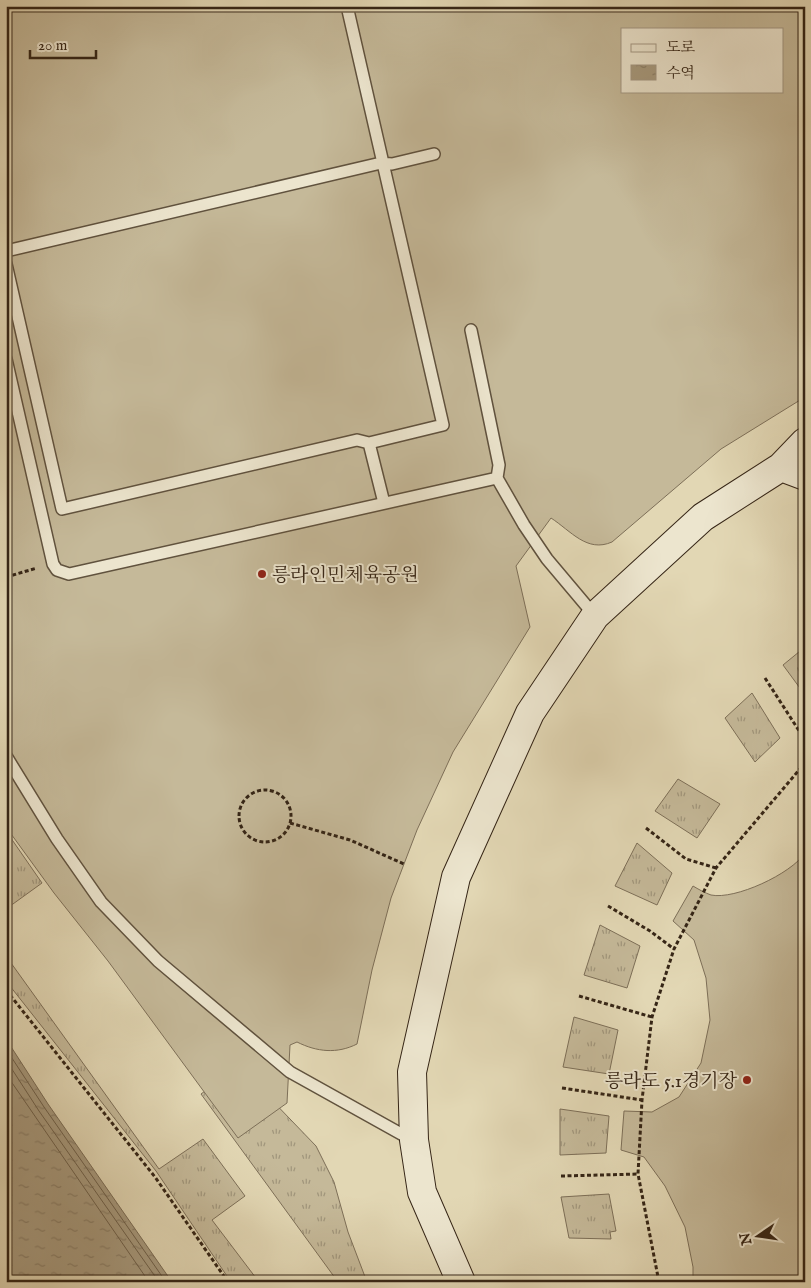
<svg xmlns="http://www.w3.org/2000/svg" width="811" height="1288" viewBox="0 0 811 1288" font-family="'IM FELL English','Noto Serif KR',serif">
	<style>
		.grass { fill: url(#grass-tufts); stroke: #7d6f58 }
		.garden { fill: #c5b999; stroke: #7d6f58; fill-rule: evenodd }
		.water { fill: url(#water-ripples); stroke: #796b54 }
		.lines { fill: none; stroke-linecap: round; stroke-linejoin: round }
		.shore { stroke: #6e604a; stroke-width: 1 }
		.lane-casing { stroke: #60523e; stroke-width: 14 }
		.secondary-casing { stroke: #352516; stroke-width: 30 }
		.path { stroke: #352516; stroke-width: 3; stroke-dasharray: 4 2.5; stroke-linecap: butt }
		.lane { stroke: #ece5ce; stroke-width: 11 }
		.secondary { stroke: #ece5ce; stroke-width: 28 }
		.poi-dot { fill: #8f2418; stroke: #ece5ce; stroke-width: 2 }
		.labels { text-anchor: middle; stroke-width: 4; stroke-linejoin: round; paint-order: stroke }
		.poi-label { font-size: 19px; fill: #352516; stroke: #ece5ce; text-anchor: start }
	</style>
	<defs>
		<pattern id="grass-tufts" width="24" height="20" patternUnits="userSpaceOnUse" patternTransform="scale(1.25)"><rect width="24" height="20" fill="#c5b999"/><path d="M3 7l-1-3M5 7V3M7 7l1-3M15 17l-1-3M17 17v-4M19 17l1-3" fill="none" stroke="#a1967c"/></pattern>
		<pattern id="water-ripples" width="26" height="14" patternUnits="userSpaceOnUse" patternTransform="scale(1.25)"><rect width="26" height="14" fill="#a79a7e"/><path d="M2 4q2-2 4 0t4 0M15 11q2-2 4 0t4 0" fill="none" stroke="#897d66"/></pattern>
	</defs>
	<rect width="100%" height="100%" fill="#e2d7b4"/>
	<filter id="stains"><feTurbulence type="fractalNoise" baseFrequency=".004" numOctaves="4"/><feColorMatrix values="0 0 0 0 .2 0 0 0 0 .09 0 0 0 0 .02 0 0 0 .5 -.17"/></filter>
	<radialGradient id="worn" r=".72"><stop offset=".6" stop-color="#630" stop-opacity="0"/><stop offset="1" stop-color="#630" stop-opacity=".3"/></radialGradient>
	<path class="grass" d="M805 647V695L783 665Z
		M752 693 780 738 755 762 725 718Z
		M678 779 720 804 697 838 655 811Z
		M6 831 42 883 6 909Z
		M637 843 672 873 657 905 615 886Z
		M600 925 640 946 627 988 584 975Z
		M6 956 159 1169 203 1139 245 1196 212 1220 259 1282H231L156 1171 6 981Z
		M574 1017 618 1030 609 1074 563 1067Z
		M239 1066 316 1146 334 1182 348 1232 367 1282H338L201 1094Z
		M560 1109 609 1116 606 1153 560 1155Z
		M609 1194 616 1231 610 1232 611 1239 569 1238 561 1197Z"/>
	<path class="garden" d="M6 6H805V397L721 449 612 542C587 553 571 531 551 518L516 566 530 627 453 752 417 830 391 898 372 970 357 1044C337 1054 317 1052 297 1042L290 1045 287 1103 238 1138 108 961 54 893 6 827ZM622 29H782V91H622Z
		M805 853V1282H693V1267L685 1227 665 1186 644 1157 621 1150 624 1111 652 1112 679 1097 701 1063 710 1020 706 978 694 940 673 921 693 886C698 889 705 893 711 895 735 900 791 874 805 853Z"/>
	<path class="water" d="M6 1039 48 1104 172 1282H6Z"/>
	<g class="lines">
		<path class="shore" d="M6 1049 44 1107 166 1282
			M6 1060 39 1111 159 1282
			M6 1074 149 1282"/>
		<g class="lane-casing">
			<path id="lane" d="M6 251 381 163 392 164 434 154
				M6 264 62 509 357 440 369 443 443 425 347 6
				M471 330 499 465 497 478 524 525 547 559 595 616
				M6 359 53 564 57 570 69 574 497 478
				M369 443 384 503
				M6 756 57 839 101 902 158 961 290 1072 412 1140"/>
		</g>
		<g class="secondary-casing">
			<path id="secondary" d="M781 467 805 476
				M461 1282 422 1192 414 1140 412 1072 456 877 530 713 595 616 703 517 781 467 805 442"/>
		</g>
		<path class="path" d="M6 577 37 568
			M765 678 805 740
			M239 816a26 26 0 1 1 52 0a26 26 0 1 1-52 0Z
			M290 823 350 840 404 864
			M646 828 686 859 716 868
			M608 906 650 931 674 949
			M6 990 155 1177 228 1282
			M579 996 652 1017
			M562 1088 642 1100
			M561 1176 638 1174
			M659 1282 638 1174 642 1100 652 1017 674 949 716 868 805 763"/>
		<use href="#lane" class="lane"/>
		<use href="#secondary" class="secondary"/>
	</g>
	<g class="poi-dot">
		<circle cx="262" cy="574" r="5"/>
		<circle cx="747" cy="1080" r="5"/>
	</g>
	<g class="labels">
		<g class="poi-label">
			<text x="272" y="581">릉라인민체육공원</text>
			<text x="737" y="1087" text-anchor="end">릉라도 5.1경기장</text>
		</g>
	</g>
	<rect width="811" height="1288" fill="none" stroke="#e2d7b4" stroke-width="25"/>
	<rect x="8" y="8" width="796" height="1273" fill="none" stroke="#352516" stroke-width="2.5"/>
	<rect x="12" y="12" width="786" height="1263" fill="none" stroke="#352516"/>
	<rect x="621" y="28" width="162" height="65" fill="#ece5ce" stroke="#a39884"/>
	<rect x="631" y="44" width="25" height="8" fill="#ece5ce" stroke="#a39884"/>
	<text x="666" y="52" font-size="15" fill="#352516">도로</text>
	<rect x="631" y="65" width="25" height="15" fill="url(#water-ripples)" stroke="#a39884"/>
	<text x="666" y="78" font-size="15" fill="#352516">수역</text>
	<g transform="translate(758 1236) rotate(257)" stroke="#ece5ce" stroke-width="4" paint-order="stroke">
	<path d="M0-4L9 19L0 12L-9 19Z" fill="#352516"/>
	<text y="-8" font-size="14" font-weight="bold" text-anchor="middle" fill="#352516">N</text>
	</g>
	<path d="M30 50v8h66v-8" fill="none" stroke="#352516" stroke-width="2.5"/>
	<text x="38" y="50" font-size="15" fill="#352516" stroke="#ece5ce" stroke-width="4" paint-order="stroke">20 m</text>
	<rect width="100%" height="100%" filter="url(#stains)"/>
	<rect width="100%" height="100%" fill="url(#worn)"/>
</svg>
